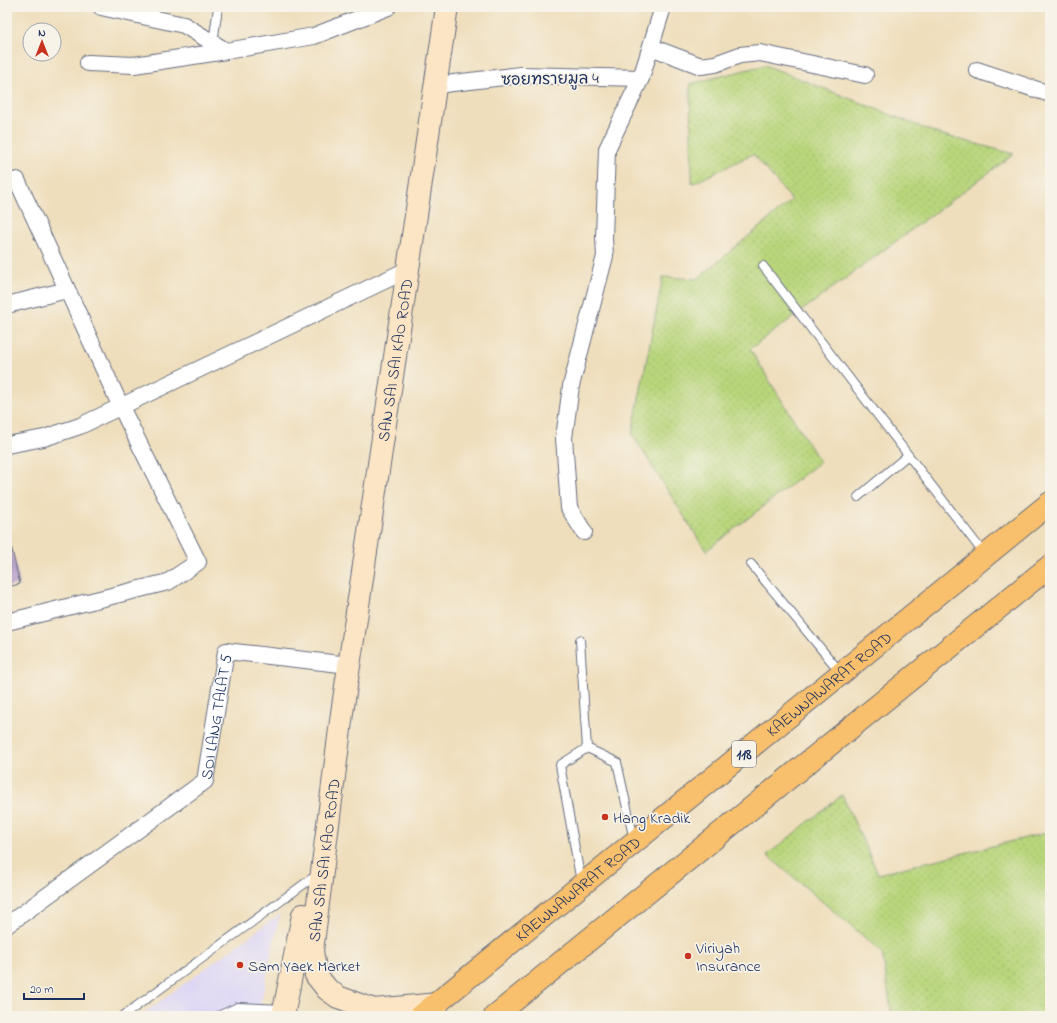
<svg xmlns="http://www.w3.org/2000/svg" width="1057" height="1023" viewBox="0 0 1057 1023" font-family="'Indie Flower','Playpen Sans Thai',sans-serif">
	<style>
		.built { fill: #dcd5f6 }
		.grass { fill: url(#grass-dots); stroke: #6a826d }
		.building { fill: url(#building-hatch) }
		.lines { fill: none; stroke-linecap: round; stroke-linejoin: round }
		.service-casing { stroke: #656c7f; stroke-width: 10 }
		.minor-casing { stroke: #656c7f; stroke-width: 18 }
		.secondary-casing { stroke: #656c7f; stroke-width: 24 }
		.primary-casing { stroke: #656c7f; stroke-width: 24 }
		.service { stroke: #fff; stroke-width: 8 }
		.minor { stroke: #fff; stroke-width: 16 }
		.secondary { stroke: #fce5c4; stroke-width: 22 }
		.primary { stroke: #f8bf6c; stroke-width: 22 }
		.poi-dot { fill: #c8321e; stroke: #f7f3e8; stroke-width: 1.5 }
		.labels { text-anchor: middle; stroke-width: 3.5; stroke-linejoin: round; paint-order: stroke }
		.shield { fill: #f7f3e8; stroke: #5d6a87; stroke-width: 1 }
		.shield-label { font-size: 15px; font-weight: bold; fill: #1b2f5e }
		.street-label { font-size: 16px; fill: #1b2f5e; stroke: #f7f3e8 }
		.poi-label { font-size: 16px; fill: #1b2f5e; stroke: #f7f3e8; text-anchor: start }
	</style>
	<defs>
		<pattern id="grass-dots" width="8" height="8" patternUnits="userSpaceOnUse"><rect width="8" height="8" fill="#b9d67c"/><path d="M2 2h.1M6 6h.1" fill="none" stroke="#9eb86e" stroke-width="1.8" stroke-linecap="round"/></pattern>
		<pattern id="building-hatch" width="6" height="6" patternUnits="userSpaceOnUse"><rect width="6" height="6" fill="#b399c8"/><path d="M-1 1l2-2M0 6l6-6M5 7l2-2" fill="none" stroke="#917da6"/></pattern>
	</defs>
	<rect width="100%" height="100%" fill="#f7f3e8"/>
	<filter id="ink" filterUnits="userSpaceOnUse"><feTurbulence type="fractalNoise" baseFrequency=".025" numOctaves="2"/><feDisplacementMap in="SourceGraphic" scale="8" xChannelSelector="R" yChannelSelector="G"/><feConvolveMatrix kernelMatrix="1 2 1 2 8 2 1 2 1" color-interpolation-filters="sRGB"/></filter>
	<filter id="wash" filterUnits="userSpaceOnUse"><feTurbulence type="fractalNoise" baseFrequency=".012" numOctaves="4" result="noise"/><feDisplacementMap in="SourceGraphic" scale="16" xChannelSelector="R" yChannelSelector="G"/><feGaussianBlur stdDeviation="0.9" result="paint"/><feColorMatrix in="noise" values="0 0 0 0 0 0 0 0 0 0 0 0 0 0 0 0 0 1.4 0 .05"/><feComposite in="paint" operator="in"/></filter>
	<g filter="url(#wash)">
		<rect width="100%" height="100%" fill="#efdebc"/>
		<path class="built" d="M280 914 258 1016H140Z"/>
		<path class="grass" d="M765 65 939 134 1014 154 750 349 820 462 706 551 632 434 663 277 697 279 792 200 753 154 692 184 690 84Z
			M842 795 878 874 1050 832V1016H892L882 952 767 855Z"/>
		<g id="blocks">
			<path class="building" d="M11 546 20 584 7 587V547Z"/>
		</g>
	</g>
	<g filter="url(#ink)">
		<use href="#blocks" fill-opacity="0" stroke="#656c7f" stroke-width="1"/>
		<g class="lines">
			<g class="service-casing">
				<path id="service" d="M213 43 218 7
					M763 266 985 555
					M858 497 908 455
					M751 564 841 673
					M580 640 587 748 560 765 581 882
					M587 748 617 762 634 840
					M123 1016 311 879
					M218 1016 238 1007 283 1009"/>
			</g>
			<g class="minor-casing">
				<g id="minor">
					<path d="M101 7 184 25 226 51 314 36 388 7"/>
					<path d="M651 47 701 66 715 64 740 55 760 53 865 75"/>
					<path d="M88 63 134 65 226 51"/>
					<path d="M977 70 1050 94"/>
					<path d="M436 85 521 75 641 78"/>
					<path d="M7 305 67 290"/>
					<path d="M7 445 44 438 80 426 409 269"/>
					<path d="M584 532 569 508 564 438 571 386 605 256 604 238 607 149 641 78 663 7"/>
					<path d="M7 622 168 582 198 562 121 407 17 180"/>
					<path id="s1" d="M7 925 205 781 226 651 349 665"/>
				</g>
			</g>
			<g class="secondary-casing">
				<g id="secondary">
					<path d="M374 1010 438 1004"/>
					<path d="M283 1016 303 915"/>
					<path id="s2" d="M381 1016 374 1010 338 997 327 989 316 975 312 951 342 713 447 7"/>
				</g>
			</g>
			<g class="primary-casing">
				<g id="primary">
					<path id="s3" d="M421 1016 1050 503"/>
					<path d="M495 1016 1050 566"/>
				</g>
			</g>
			<use href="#service" class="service"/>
			<use href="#minor" class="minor"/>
			<use href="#secondary" class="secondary"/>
			<use href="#primary" class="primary"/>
		</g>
	</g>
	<g class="poi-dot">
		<circle cx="605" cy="817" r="4"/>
		<circle cx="688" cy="956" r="4"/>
		<circle cx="240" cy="965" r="4"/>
	</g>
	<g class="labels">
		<rect class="shield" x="732" y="741" width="24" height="26" rx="3"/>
		<g class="shield-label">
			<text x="744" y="759">118</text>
		</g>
		<g class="street-label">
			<text transform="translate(550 78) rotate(-1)" y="6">ซอยทรายมูล 4</text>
			<text dy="6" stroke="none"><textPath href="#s2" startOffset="700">SAN SAI SAI KAO ROAD</textPath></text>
			<text dy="6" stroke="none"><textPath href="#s3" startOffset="526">KAEWNAWARAT ROAD</textPath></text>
			<text dy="6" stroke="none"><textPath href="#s1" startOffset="310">SOI LANG TALAT 5</textPath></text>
			<text dy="6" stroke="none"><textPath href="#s2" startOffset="195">SAN SAI SAI KAO ROAD</textPath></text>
			<text dy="6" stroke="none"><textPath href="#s3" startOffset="202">KAEWNAWARAT ROAD</textPath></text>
		</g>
		<g class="poi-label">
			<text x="613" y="823">Hang Kradik</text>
			<text x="696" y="953">Viriyah<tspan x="696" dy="18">Insurance</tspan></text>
			<text x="248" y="971">Sam Yaek Market</text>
		</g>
	</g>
	<rect width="1057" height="1023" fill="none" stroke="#f7f3e8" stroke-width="24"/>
	<g transform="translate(42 42)"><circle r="19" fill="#f7f3e8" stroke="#9fa5b1"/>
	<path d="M0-3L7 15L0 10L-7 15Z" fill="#c8321e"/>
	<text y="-6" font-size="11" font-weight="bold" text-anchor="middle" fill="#1b2f5e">N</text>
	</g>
	<path d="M24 993v6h60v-6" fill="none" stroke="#1b2f5e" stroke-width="2"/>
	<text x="30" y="993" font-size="12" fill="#1b2f5e" stroke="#f7f3e8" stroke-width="3" paint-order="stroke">20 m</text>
</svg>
